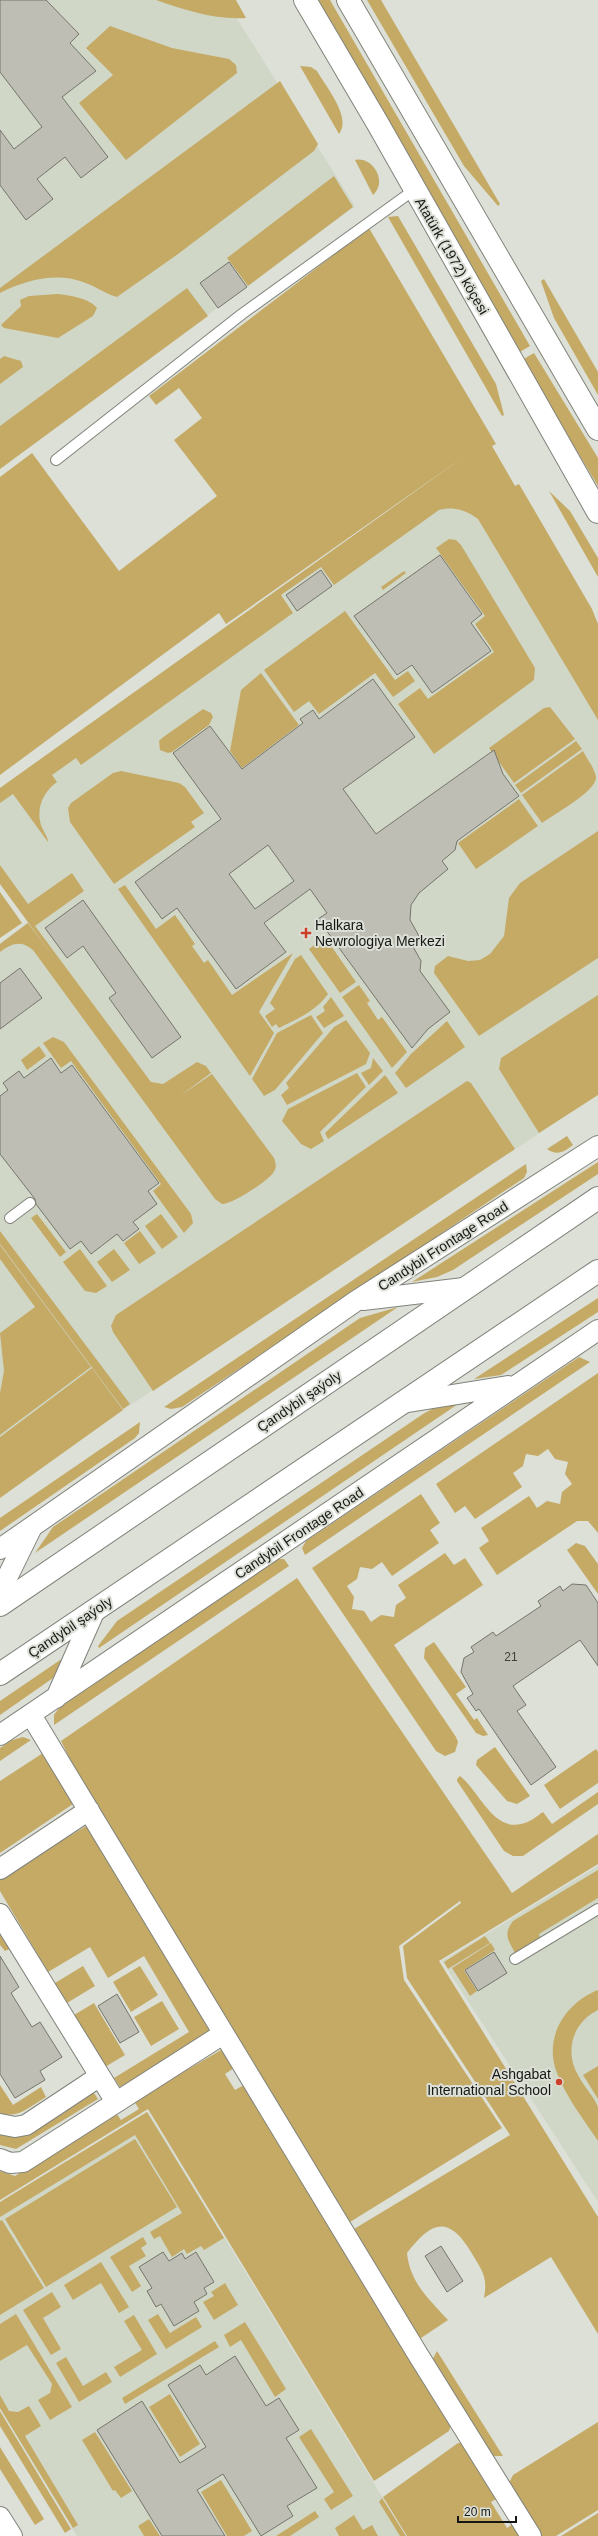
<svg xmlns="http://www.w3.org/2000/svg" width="598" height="2536" viewBox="0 0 598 2536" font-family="Helvetica,sans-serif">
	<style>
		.built { fill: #d0d7c7 }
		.green { fill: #c5aa66 }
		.building { fill: #bebeb5; stroke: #75756c; fill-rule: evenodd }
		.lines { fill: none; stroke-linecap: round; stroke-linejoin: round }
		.service-casing { stroke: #80837b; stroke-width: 12 }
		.minor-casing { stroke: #80837b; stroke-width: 22 }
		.tertiary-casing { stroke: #80837b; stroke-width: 24 }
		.secondary-casing { stroke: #80837b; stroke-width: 24 }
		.service { stroke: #fff; stroke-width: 10 }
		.minor { stroke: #fff; stroke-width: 20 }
		.tertiary { stroke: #fff; stroke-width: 22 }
		.secondary { stroke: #fff; stroke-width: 22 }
		.poi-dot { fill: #cc4029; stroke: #dce0d7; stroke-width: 1.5 }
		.labels { text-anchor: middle; stroke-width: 4; stroke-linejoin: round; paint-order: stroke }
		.number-label { font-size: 12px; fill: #40413c }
		.street-label { font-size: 14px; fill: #161714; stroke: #dce0d7 }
		.poi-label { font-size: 14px; fill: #161714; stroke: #dce0d7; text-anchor: start }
	</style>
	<rect width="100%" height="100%" fill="#dce0d7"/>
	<path class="built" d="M0 0H225L355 206 0 469Z
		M469 453 598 669V1094L0 1492V943L28 922 0 884V788Z
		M598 1866V2202L442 1961Z
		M148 2112 406 2536H77L0 2409V2202Z"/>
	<path class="green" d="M156 0H236L246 18C215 20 185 10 156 0Z
		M313 0H330L530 346 518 353Z
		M367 0H381L500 204 498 206 464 166Z
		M110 26 172 48 229 59 236 65 237 73 126 160 79 103 113 75 86 48Z
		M300 66 311 67 317 71C326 87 352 117 339 134Z
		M280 81 318 144 314 151 178 254 117 297C106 294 95 286 83 282 56 272 25 280 0 293V288Z
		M355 160C373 156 388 182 373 195Z
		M334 176 353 207 248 286 227 258Z
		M398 216 496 384 504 415 502 416 388 217Z
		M369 228 496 444 492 446 515 486 519 484 592 609 598 624V720L478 519C466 510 453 506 439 510L334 585 321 567 281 595 293 613 81 765 76 758 52 775 57 782C43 792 36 808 41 825 43 831 48 837 48 842L13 794 0 803V788L469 453 226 624 219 613 0 775V477L32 453 119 571 217 496 174 440 202 418 179 388 156 405 149 396Z
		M544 279 598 372V395L554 318 541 281Z
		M187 288 208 316 0 469V426Z
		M57 294C69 295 89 298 97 308L93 316 58 338 4 328 1 325 21 306 20 300 29 296Z
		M534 353 598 458V486L522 360Z
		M4 356 21 361 23 367 0 384V359Z
		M549 491 570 511 598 558V577Z
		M449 539 456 540 461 545 535 668 534 680 434 754 398 704 420 688 428 699 494 652 475 624 485 616 436 548Z
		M404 571 406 573 383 590 381 587Z
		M345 611 395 680 408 671 415 681 393 697 375 673 319 714 309 701 294 712 264 670Z
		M261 673 299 725 242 768 230 751 241 690Z
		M550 707 575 739 514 783 489 748 544 708Z
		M203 709 211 713 213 717 209 725 172 752 168 753 160 750 159 741 162 738Z
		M576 741 582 749 521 793 515 785Z
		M583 751C587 759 595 769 596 777 597 791 553 815 542 823L522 795Z
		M121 771 179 783 185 787 204 813 191 822 195 827 114 884 70 822 68 808 71 803 113 773Z
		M519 799 538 826 476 869 458 843Z
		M598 831V958L479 1036 434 973 435 966 448 956 468 961 480 960 490 954 504 936 509 898 520 883Z
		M0 865 28 904 72 873 84 891 35 926 151 1082 163 1084 197 1062 206 1066 211 1073 180 1096 212 1074 274 1158C276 1163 277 1168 273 1173 268 1181 231 1205 222 1204L215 1199 33 950C21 940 12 943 0 952V944L28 923 55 959 0 884Z
		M125 885 156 929 175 915 195 944 192 946 204 963 208 960 232 995 293 953 259 1012 274 1033 250 1076 118 889Z
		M0 892 22 923 0 938Z
		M325 937 356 982 340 993 309 949Z
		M301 955 328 994C316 1011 297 1019 279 1028L276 1024 272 1027 265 1016 275 1009 270 1003 295 959Z
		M359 985 370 1001 367 1003 378 1020 382 1017 407 1052 392 1068 342 997Z
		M598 995V1095L539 1133 499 1069 501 1058Z
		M331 997 344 1016 324 1028 316 1017 325 1011 323 1007Z
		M311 1015 323 1033 275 1090 264 1096 252 1079 277 1033Z
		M346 1020 370 1053 366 1064 287 1105 281 1095 289 1088 286 1083 334 1027Z
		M447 1021 465 1047 406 1088 395 1073 411 1054Z
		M53 1037 64 1042 191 1214 193 1223 184 1233 153 1191 161 1184 71 1061 61 1068 43 1043Z
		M39 1046 46 1056 27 1070 21 1060Z
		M373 1058 383 1071 369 1085 361 1073 371 1068Z
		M357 1073 366 1087 320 1132 324 1141 311 1149 301 1144 282 1121 288 1109Z
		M385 1075 398 1093 328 1139 325 1133Z
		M467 1081 471 1083 515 1149 153 1391 113 1332 111 1326 116 1315Z
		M567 1136 573 1145C564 1152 557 1156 547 1149Z
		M598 1162V1174L453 1270 437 1277 412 1282Z
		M526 1164 527 1172 524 1178 182 1407 171 1409 164 1407Z
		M37 1214 66 1252 60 1257 31 1218Z
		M161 1214 178 1237 162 1249 145 1226Z
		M0 1231 130 1404 123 1409 0 1244Z
		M140 1231 156 1253 139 1264 124 1243Z
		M0 1245 91 1367 0 1435V1393L4 1371 0 1333 35 1307 0 1259Z
		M80 1249 107 1286 96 1293 85 1291 63 1262Z
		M114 1249 130 1270 112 1282 97 1262Z
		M598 1298V1312L501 1375 474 1379Z
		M398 1307 35 1553 53 1527 360 1318Z
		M579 1357 590 1362 305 1555 302 1548 306 1541Z
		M92 1368 123 1410 0 1498V1437Z
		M598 1373V1533L588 1521H577L497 1575 479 1548 489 1541 481 1528 529 1496 537 1508 547 1501 560 1504 562 1492 572 1484 565 1474 568 1462 555 1459 548 1449 538 1456 526 1454 523 1466 513 1473 522 1487 475 1519 465 1506 455 1513 436 1484Z
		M458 1404 99 1648 98 1646 117 1621 423 1414 432 1409Z
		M140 1422 139 1433 135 1438 0 1531V1518Z
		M421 1494 440 1523 430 1530 439 1543 392 1576 382 1562 372 1569 360 1567 357 1579 347 1586 354 1597 352 1609 364 1611 371 1622 381 1615 394 1617 396 1605 406 1598 398 1585 445 1553 454 1565 465 1558 483 1585 394 1645 456 1737 458 1742 455 1752 445 1756 436 1751 312 1568Z
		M576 1543 585 1546 598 1564V1594L567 1550Z
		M278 1559H284L289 1566 54 1725V1715L59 1708Z
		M297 1578 512 1893 598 1834V1864L439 1961 598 2217V2334L551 2257 484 2298C488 2276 482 2271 471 2252 448 2214 431 2222 407 2253 410 2283 429 2299 448 2320L421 2338 418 2336 354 2229 510 2135 407 1978 403 1946 461 1903 460 1901 399 1946 404 1980 502 2128 350 2222 86 1791 61 1741Z
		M434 1642 466 1687 456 1694 474 1720 477 1718 488 1735 483 1736 476 1733 424 1658 425 1648Z
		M66 1656 53 1678 0 1715V1701Z
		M23 1737 31 1740 0 1761V1748L12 1740Z
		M495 1747 530 1796 517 1804 507 1801 476 1765 477 1760Z
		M596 1749 598 1752V1783L560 1809 544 1785Z
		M43 1753 73 1804 0 1853V1781Z
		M460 1776C479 1791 493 1831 521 1824 529 1823 537 1816 543 1812L552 1824 598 1792V1804L523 1856H513L504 1851 457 1781V1779Z
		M88 1825 212 2032 120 2087 114 2078 189 2032 144 1956 108 1978 90 1947 48 1972 0 1891V1877Z
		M598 1870V1898L539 1934 540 1937 515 1953C508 1940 503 1934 513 1921Z
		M0 1928 12 1948 5 1951 0 1945Z
		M485 1936 490 1943 448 1969 444 1962Z
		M491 1943 495 1950 464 1970 477 1991 470 1996 452 1968Z
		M83 1966 95 1986 67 2003 55 1983Z
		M140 1966 158 1995 131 2012 113 1982Z
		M598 1990V2010C573 2022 564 2051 578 2075 583 2086 594 2096 598 2107 598 2116 598 2131 598 2141 584 2120 566 2097 557 2073 543 2038 565 2003 598 1990Z
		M162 2001 179 2029 151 2046 134 2017Z
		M94 2003 125 2055 105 2067 74 2015Z
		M221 2050 234 2068 225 2074 235 2090 244 2085 451 2425 449 2431 374 2481 148 2109 0 2200V2171L15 2176 116 2113 121 2120 139 2109 134 2101Z
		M598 2066V2099L583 2075Z
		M0 2085 13 2105 41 2087 46 2097C32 2105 17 2120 0 2113Z
		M92 2090 98 2099 16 2149 0 2145V2133Z
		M147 2112 224 2238 204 2250 201 2246 187 2254 184 2249 172 2257 160 2236 154 2239 150 2232 182 2213 135 2135 0 2217V2202Z
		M135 2139 177 2207 46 2287 5 2219Z
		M2 2220 44 2288 0 2315V2221Z
		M143 2237 147 2244 141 2248 146 2256 129 2266 141 2286 132 2292 110 2257Z
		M101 2262 129 2307 119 2313 101 2283 73 2300 64 2285Z
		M225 2283 238 2305 214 2320 203 2302 214 2296 211 2292Z
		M52 2292 61 2307 43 2318 61 2349 51 2355 23 2310Z
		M16 2314 72 2407 50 2420 38 2400 50 2393 52 2384 27 2345 0 2361V2324Z
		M158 2314 170 2333 196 2317 202 2327 166 2349 148 2320Z
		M134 2315 157 2354 120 2377 114 2367 142 2350 124 2321Z
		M245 2322 286 2389 275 2397 241 2340 230 2347 224 2335Z
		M215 2341 219 2347 125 2404 122 2398Z
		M437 2351 503 2456H491L432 2360Z
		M66 2357 83 2386 106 2372 112 2382 79 2402 56 2363Z
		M170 2394 200 2444 180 2457 149 2407Z
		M0 2395 9 2411 18 2412 29 2406 41 2426 25 2436 78 2525 73 2528 0 2408Z
		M0 2411 71 2529 65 2533 0 2426Z
		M598 2422V2510L556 2536H542L509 2483 513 2475Z
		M311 2429 353 2496 331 2510 324 2499 334 2492 299 2437Z
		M95 2432 132 2491 121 2498 115 2490 113 2491 82 2440Z
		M458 2443H462L498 2498 491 2502 507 2528 513 2524 521 2536H407L383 2497Z
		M0 2447 44 2519 35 2525 0 2469Z
		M221 2480 252 2531 244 2536H227L201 2492Z
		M382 2498 406 2536H400L379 2502Z
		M315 2511 319 2517 290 2536H276Z
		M598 2513V2536H561Z
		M354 2515 363 2530 372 2525 378 2536H339L335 2528Z
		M149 2519 160 2536H144L138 2526Z"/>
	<path class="building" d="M0 0H46L79 34 70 43 96 71 62 97 108 157 81 178 65 157 37 179 53 199 26 220 0 185V130L14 149 42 127 0 72Z
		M229 262 247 287 218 308 200 283Z
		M440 555 482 614 471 623 491 651 432 693 412 665 397 675 354 616Z
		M321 570 332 586 297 611 286 595Z
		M373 679 415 737 343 789 376 834 494 750 503 774 519 796 457 841 455 850 442 861 448 869 419 893 411 905 410 920 419 936 411 943 421 961 420 971 450 1012 428 1029 412 1048 318 919 327 913 310 889 264 923 286 952 236 989 177 908 162 919 135 882 221 819 173 753 210 726 242 769 303 723 300 719 313 710 319 719ZM268 845 294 881 255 909 229 874Z
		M83 900 181 1037 152 1058 109 998 116 993 83 946 67 958 45 928Z
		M20 968 42 998 0 1029V983Z
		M51 1058 61 1073 72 1065 159 1183 148 1191 157 1204 133 1222 139 1229 123 1241 117 1234 91 1254 81 1241 70 1249 36 1204 35 1199 0 1154V1096L8 1090 3 1083 19 1071 24 1078Z
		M572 1584 586 1585 598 1603V1666L580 1640 513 1686 526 1705 517 1711 556 1767 531 1785 479 1709 476 1711 467 1698 473 1694 461 1672 464 1658 474 1652 471 1647 493 1632 496 1636 541 1606 538 1601 560 1586 563 1591Z
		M494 1952 507 1973 478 1991 465 1970Z
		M0 1956 19 1987 11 1993 32 2027 40 2022 62 2057 40 2071 45 2080 15 2098 0 2074Z
		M117 1994 139 2032 120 2043 98 2006Z
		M441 2246 463 2281 447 2292 425 2256Z
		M163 2252 169 2261 182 2253 185 2259 196 2252 214 2282 204 2288 207 2294 194 2302 199 2311 174 2326 161 2304 156 2307 147 2291 152 2288 139 2267Z
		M235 2356 266 2406 279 2398 299 2430 286 2438 317 2488 287 2506 293 2516 261 2536 223 2474 197 2490 225 2536H162L97 2430 142 2401 180 2463 206 2447 168 2385 200 2365 206 2375Z"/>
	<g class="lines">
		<g class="service-casing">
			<path id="service" d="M56 460 242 314 414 190
				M10 1218 30 1203
				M515 1959 598 1909"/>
		</g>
		<g class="minor-casing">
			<path id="minor" d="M363 1300 464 1288
				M402 1403 508 1386
				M0 1549 356 1301 598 1146
				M0 1592 32 1527
				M56 1698 95 1610
				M31 1715 417 2353 531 2536
				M0 1735 598 1330
				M0 1869 89 1810
				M0 1914 116 2102
				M0 2124 15 2127 26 2125 100 2076
				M0 2159 10 2163 23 2162 223 2034
				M0 2517 12 2536"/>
		</g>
		<g class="tertiary-casing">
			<path id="tertiary" d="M305 0 378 124 598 512
				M348 0 598 429"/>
		</g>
		<g class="secondary-casing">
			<path id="secondary" d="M0 1605 598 1198
				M0 1674 598 1271"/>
		</g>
		<use href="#service" class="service"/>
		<use href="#minor" class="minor"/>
		<use href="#tertiary" class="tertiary"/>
		<use href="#secondary" class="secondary"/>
	</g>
	<g class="poi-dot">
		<path d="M304 927h4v4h4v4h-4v4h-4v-4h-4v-4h4z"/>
		<circle cx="559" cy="2082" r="4"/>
	</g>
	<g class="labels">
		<g class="number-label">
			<text x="511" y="1661">21</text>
		</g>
		<g class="street-label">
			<text transform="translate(452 256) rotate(60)" y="5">Atatürk (1972) köçesi</text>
			<text transform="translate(443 1246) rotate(-33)" y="5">Candybil Frontage Road</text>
			<text transform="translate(299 1401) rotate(-34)" y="5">Çandybil şaýoly</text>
			<text transform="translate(299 1533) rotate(-34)" y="5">Candybil Frontage Road</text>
			<text transform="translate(70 1627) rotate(-34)" y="5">Çandybil şaýoly</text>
		</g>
		<g class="poi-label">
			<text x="315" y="930">Halkara<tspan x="315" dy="16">Newrologiya Merkezi</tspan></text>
			<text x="551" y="2079" text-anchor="end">Ashgabat<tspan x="551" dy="16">International School</tspan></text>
		</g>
	</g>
	<path d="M458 2516v6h58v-6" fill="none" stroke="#161714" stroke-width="2"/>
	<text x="464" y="2516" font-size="12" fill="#161714" stroke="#dce0d7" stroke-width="3" paint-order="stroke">20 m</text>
</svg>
